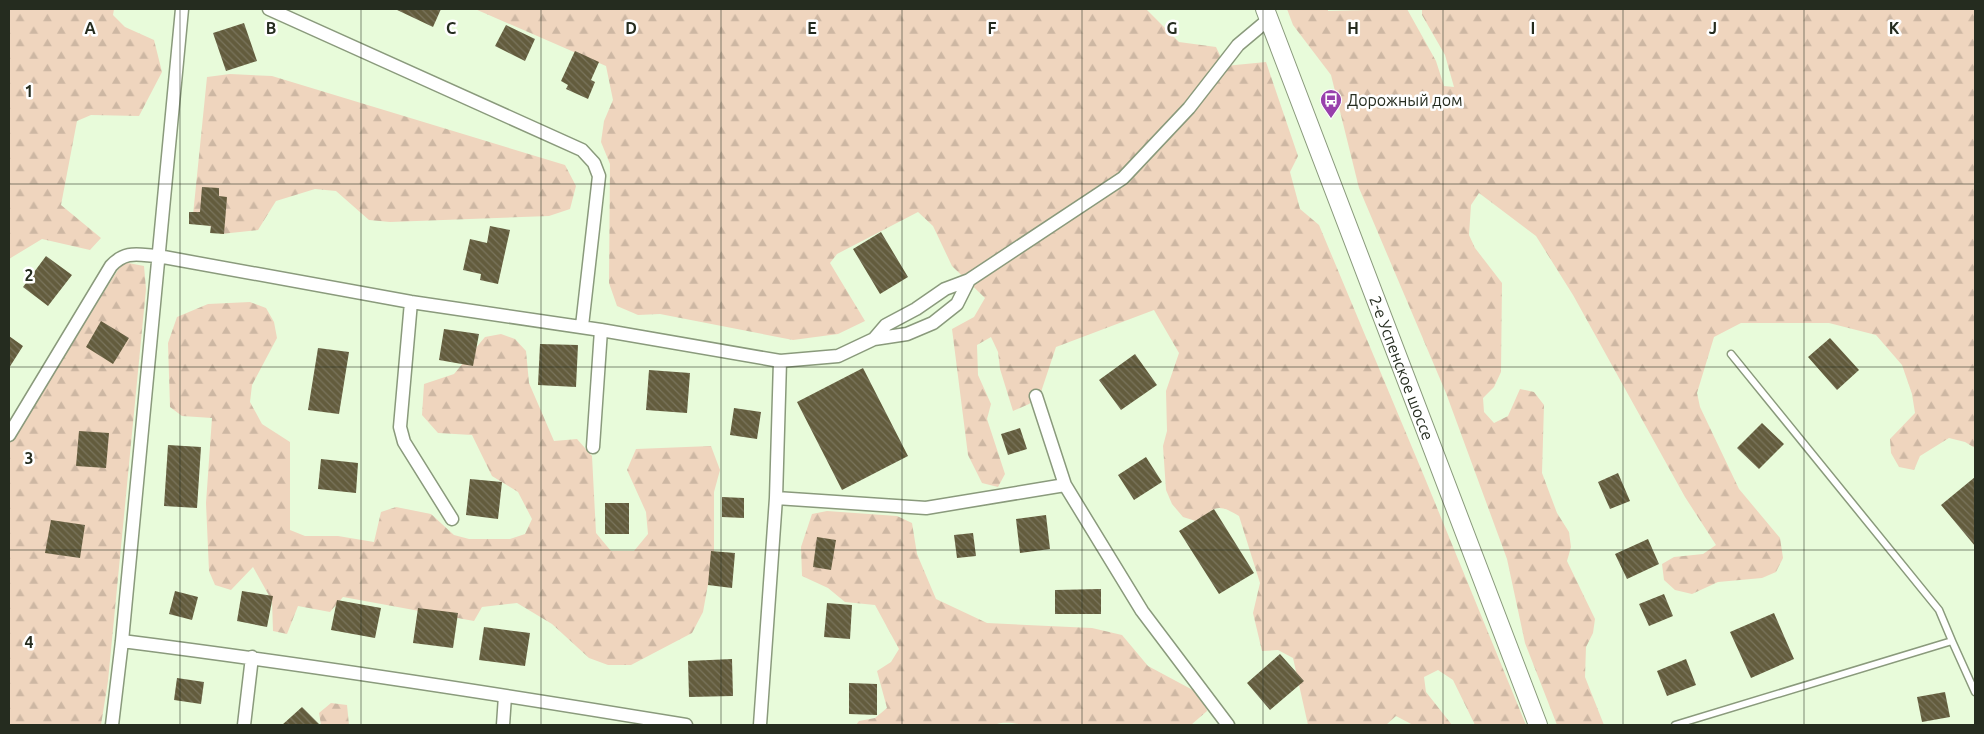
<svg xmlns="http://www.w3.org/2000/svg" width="1984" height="734" viewBox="0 0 1984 734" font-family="Ubuntu,sans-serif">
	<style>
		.forest { fill: url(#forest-firs) }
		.building { fill: url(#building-back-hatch) }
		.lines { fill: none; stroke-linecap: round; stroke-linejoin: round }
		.lane-casing { stroke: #8a9a7c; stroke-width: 9 }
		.street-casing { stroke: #8a9a7c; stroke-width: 15 }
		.secondary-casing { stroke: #8a9a7c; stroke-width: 20 }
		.lane { stroke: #fff; stroke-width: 6 }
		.street { stroke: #fff; stroke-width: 12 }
		.secondary { stroke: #fff; stroke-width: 18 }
		.grid { fill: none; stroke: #252c1f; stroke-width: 1; stroke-opacity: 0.55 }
		.labels { text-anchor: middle; stroke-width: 5; stroke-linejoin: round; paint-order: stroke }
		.poi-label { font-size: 16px; fill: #252c1f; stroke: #fff; text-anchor: start }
		.street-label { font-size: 16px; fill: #252c1f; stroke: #fff }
		.grid-label { font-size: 16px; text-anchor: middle; font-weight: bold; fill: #252c1f; stroke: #fff; stroke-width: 5; stroke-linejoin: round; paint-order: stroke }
	</style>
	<defs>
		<pattern id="forest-firs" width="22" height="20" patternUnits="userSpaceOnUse" patternTransform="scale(1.25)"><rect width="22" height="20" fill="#efd5be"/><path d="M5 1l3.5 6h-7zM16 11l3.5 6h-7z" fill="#cdb7a3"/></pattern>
		<pattern id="building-back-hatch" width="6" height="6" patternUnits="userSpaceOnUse" patternTransform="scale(1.25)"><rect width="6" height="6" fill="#635c3d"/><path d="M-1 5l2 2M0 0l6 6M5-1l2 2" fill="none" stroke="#7a755d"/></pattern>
	</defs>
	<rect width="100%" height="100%" fill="#e8fbda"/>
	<path class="forest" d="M9 9H114L113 15 125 27 154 40 162 72 139 116 91 115 77 121 61 205 101 238 90 250 42 239 9 259Z
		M475 9H1146L1179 42 1216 47 1225 66 1266 62 1298 156 1290 172 1300 209 1319 225 1424 476 1526 725H1475L1453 680 1438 670 1424 677 1426 692 1452 725H1413L1396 716 1386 725H1308L1293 658 1278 650 1262 651 1253 613 1260 583 1239 516C1219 504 1215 505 1199 522L1183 517 1172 504 1166 490 1163 446 1167 431 1166 391 1179 353 1154 310 1056 347 1041 392 1029 404 1013 411 1000 369 998 352 991 337 977 345 978 375 991 404 987 419 1005 474 998 487 982 483 968 455 952 329 974 317 985 298 952 266 933 226 918 212 837 254 830 263 865 321 838 334 793 340 660 314 638 315 617 306 609 283 610 164 601 142 604 121 613 100 606 66Z
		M1287 9H1328V11L1407 9 1436 61 1444 86 1454 87 1445 55 1422 15V9H1975V448L1965 442 1949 438 1920 456 1914 470 1899 467 1891 453 1890 439 1915 413 1912 394 1902 365 1876 335 1829 323H1741L1714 337 1697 393 1700 407 1739 489 1780 538 1783 558 1776 572 1762 578 1718 582 1692 594 1675 590 1664 580 1662 564 1674 557 1703 554 1716 545 1685 497 1573 295 1536 236 1479 193 1471 205 1469 235 1475 248 1502 283 1501 372 1494 387 1483 398 1484 412 1494 423 1508 416 1520 389 1534 392 1544 405 1542 473 1557 513 1569 532 1571 547 1567 561 1595 619 1593 633 1586 647 1585 677 1604 725H1557L1525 643 1507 559 1446 393 1359 188 1331 75 1293 25Z
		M230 74 272 76 565 165 576 186 570 209 549 216 390 222 369 220 336 191 315 189 276 201 258 230 221 234 193 215 207 77Z
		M123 262 144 266 146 289 108 681 101 725H9V442Z
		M250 302 266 308 274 322 277 338 252 385 250 402 262 424 290 442V530L305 536H338L374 542 381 512 396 507 431 514 454 535 469 539H510L525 534 532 519 518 492 492 476 472 435 438 433 422 415 424 384 454 374 485 337 501 334 515 339 526 351 529 383 554 441 577 439 592 456 596 533 611 551H634L648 534 646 512 627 470 636 449 711 446 720 470 714 492V551L703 612 692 633 631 665H608L589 658 552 624 517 603 482 607 474 621 343 597 330 612 298 606 287 634 273 631 272 601 253 567 231 590 215 585 209 571 206 503 212 418 182 416 170 407 168 343 177 317 208 304Z
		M827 511 897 516 912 523 917 554 936 599 987 623 1092 628 1122 635 1148 666 1204 696 1207 711 1191 725H1023C1014 723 1003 721 994 725H856L859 721 875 718 887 708 877 671 891 662 899 649 875 605 845 602 828 588 802 576 801 547 812 514Z
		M331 703 347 705 349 725H321L319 713Z"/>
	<path class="building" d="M395 9H441L433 27Z
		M244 23 257 61 226 71 213 33Z
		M506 25 535 39 525 61 495 46Z
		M575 51 599 62 591 80 595 82 588 99 566 89 568 85 561 81Z
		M202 187 219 188V196L227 197 224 234 210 233 211 226 189 224V212H200Z
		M490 226 510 230 498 284 480 280 481 274 463 270 470 239 487 243Z
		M881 232 908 277 880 294 853 249Z
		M46 256 72 275 48 306 23 287Z
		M101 321 129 338 113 364 86 347Z
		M444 329 479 334 473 366 439 360Z
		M9 336 23 346 9 368Z
		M1830 338 1859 370 1837 390 1808 357Z
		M540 344 578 345 576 387 538 385Z
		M318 348 349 352 339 414 308 410Z
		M1135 354 1157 385 1121 410 1099 380Z
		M863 368 908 456 842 490 797 402Z
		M649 370 690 373 687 413 646 410Z
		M734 408 761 412 757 439 730 435Z
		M1762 423 1784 444 1759 469 1737 448Z
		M1020 428 1027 449 1008 455 1001 434Z
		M79 431 109 433 106 468 76 466Z
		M168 445 201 447 197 508 164 506Z
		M1146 457 1162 482 1134 500 1118 475Z
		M321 459 358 463 356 493 318 489Z
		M1618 473 1630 501 1610 509 1598 482Z
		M1975 477V546L1941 505Z
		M470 479 502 482 498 519 466 515Z
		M722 497 744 498V518L722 517Z
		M605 503H629V534H605Z
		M1214 509 1254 573 1219 594 1179 531Z
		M1046 515 1050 549 1020 553 1016 519Z
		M51 520 85 525 80 558 45 553Z
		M973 533 976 556 957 558 954 535Z
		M817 537 836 540 831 570 813 567Z
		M1648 539 1659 564 1627 579 1615 554Z
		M711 551 735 553 732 588 708 585Z
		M1101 589V614H1055V590Z
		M175 591 198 597 192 620 169 614Z
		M242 591 273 596 267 627 237 621Z
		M1664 594 1673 616 1649 626 1639 604Z
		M337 600 381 608 375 638 331 630Z
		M827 603 852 605 850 639 824 637Z
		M418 608 458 613 453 648 413 643Z
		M1774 613 1794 659 1751 678 1730 632Z
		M484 627 530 633 525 666 479 660Z
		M1280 654 1304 681 1270 710 1247 683Z
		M732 659 733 696 689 697 688 661Z
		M1686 659 1696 685 1667 696 1657 671Z
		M177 678 204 682 201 704 174 700Z
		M849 683 877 684V715L849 714Z
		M1945 692 1950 717 1922 722 1917 697Z
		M302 707 320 725H282Z"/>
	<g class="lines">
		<g class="lane-casing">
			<path id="lane" d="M1952 641 1975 692
				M1675 725 1952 641 1939 610 1731 354"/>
		</g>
		<g class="street-casing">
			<path id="street" d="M269 9 582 150 594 163 599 176 582 326
				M969 280 1123 178 1189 108 1238 45 1269 19
				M411 302 400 427 404 442 452 519
				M1036 396 1065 485 1142 611 1228 725
				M9 435 111 266C126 250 138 255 158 256L411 302 601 330 780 361 838 356 874 339 907 334 933 323 957 304 969 280 945 289 916 309 886 325 874 339
				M593 447 601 330
				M776 498 926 508 1065 485
				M122 641C311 665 499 694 686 725
				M112 725 122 641 182 9
				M244 725 252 657
				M503 725 505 696
				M760 725 776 498 780 361"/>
		</g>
		<g class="secondary-casing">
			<g id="secondary">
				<path id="s1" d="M1265 9 1538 725"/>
			</g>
		</g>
		<use href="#lane" class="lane"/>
		<use href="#street" class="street"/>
		<use href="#secondary" class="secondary"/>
	</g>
	<path class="grid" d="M180 9V725M361 9V725M541 9V725M721 9V725M902 9V725M1082 9V725M1263 9V725M1443 9V725M1623 9V725M1804 9V725M9 184H1975M9 367H1975M9 550H1975"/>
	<defs>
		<g id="bus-pin" transform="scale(1.125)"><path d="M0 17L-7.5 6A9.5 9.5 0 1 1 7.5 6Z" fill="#9840ac" stroke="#fff"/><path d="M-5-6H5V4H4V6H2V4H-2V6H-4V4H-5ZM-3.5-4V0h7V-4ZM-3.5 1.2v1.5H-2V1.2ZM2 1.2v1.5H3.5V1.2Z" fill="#fff"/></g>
	</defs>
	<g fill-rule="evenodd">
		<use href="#bus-pin" x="1331" y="100"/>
	</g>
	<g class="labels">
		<g class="poi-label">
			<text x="1347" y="106">Дорожный дом</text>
		</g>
		<g class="street-label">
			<text dy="6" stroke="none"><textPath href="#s1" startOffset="384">2-е Успенское шоссе</textPath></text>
		</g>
	</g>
	<g class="grid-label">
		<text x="90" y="34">A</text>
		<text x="271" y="34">B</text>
		<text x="451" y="34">C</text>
		<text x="631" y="34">D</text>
		<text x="812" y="34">E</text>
		<text x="992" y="34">F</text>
		<text x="1172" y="34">G</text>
		<text x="1353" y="34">H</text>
		<text x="1533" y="34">I</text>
		<text x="1713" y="34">J</text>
		<text x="1894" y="34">K</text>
		<text x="29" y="97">1</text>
		<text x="29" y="281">2</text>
		<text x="29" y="464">3</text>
		<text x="29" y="648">4</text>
	</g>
	<rect width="1984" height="734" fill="none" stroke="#252c1f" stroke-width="20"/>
</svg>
